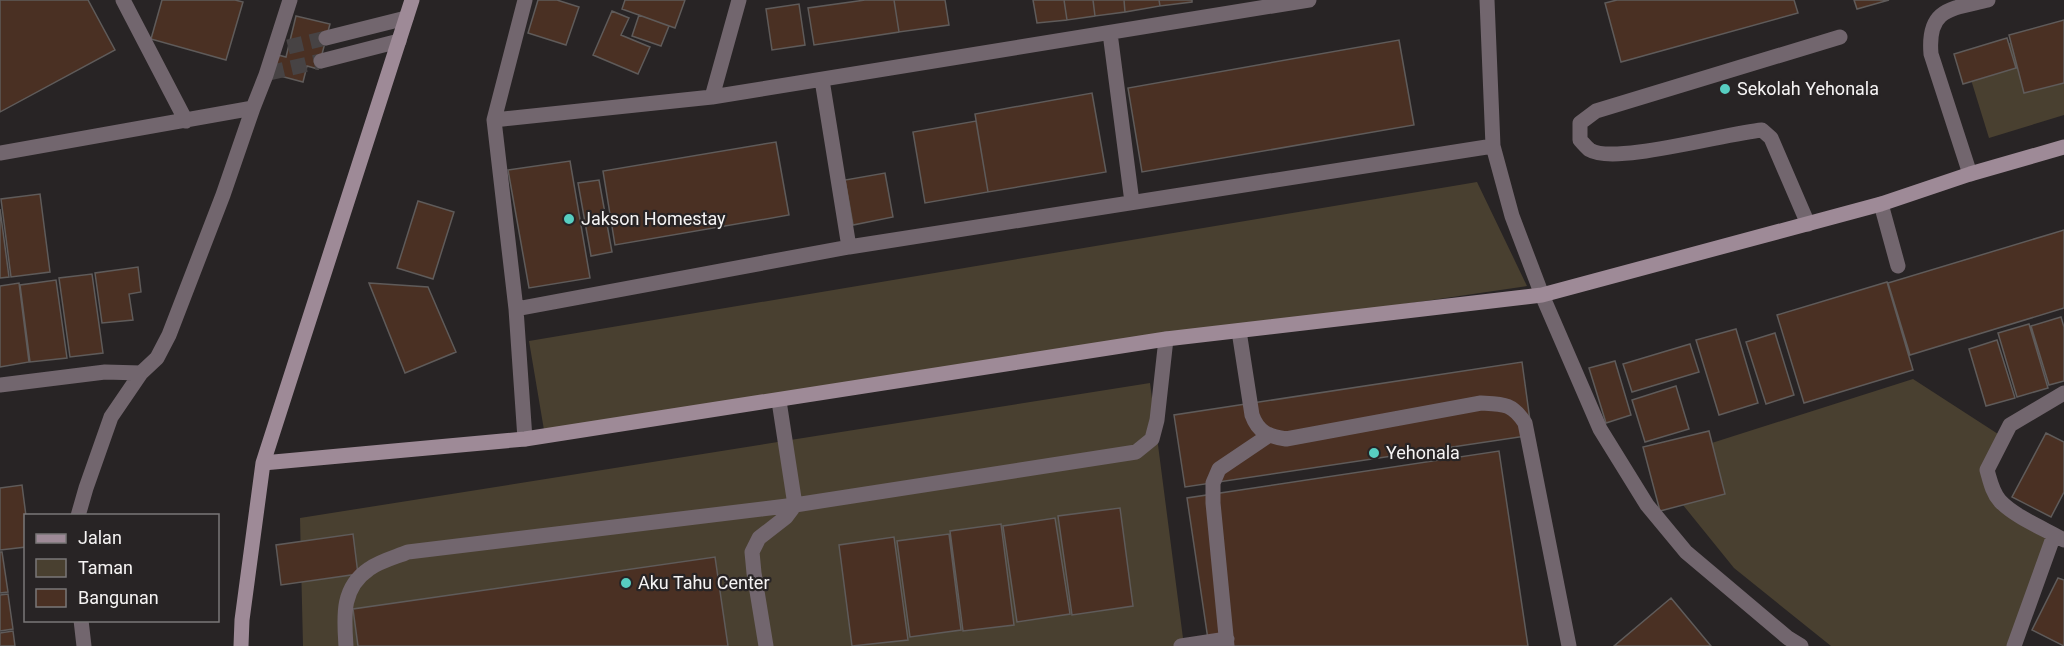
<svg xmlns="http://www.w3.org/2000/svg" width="2064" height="646" viewBox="0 0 2064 646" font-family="Roboto,sans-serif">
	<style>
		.green { fill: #494030 }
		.building { fill: #4a3023; stroke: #5f5b5a; stroke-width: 1.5 }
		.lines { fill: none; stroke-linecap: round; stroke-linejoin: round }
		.street-tunnel { stroke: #474344; stroke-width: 15; stroke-dasharray: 15 8; stroke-linecap: butt }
		.lane { stroke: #72666e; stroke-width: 15 }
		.street { stroke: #72666e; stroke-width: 15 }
		.secondary { stroke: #9e8a97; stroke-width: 15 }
		.poi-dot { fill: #57cec1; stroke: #282425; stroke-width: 2 }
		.labels { text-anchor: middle; stroke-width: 4.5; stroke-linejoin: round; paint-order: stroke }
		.poi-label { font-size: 18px; fill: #f6f4f4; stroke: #282425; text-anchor: start }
	</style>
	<rect width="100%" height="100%" fill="#282425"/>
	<path class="green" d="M2064 26V115L1989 138 1964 57Z
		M1477 182 1527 286 544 430 529 341Z
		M1913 379 1998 434 1992 500 2058 534 2008 646H1831L1734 568 1649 463Z
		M1150 383 1184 646H303L300 518Z"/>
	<path class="building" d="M0 0H88L115 50 0 112Z
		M162 0H235L243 2 226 60 151 39Z
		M538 0H557L579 7 566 45 528 33Z
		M625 0H685L675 28 622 9Z
		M865 0H894L899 32 814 45 808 8Z
		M894 0H945L949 25 899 32Z
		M1033 0H1064L1067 20 1037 23Z
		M1064 0H1093L1095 16 1067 20Z
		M1093 0H1124L1125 12 1095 16Z
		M1124 0H1159L1160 6 1125 12Z
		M1159 0H1192V2L1160 6Z
		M1617 0H1794L1798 13 1621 62 1605 3Z
		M1854 0H1889L1857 9Z
		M799 4 805 45 772 50 766 9Z
		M612 11 629 18 621 35 650 47 638 74 593 55Z
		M639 15 669 26 661 46 632 36Z
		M296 16 330 24 318 69 307 66 303 82 269 73 274 54 286 57Z
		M2064 20V83L2024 93 2009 35Z
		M2007 38 2016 68 1963 84 1954 54Z
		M1399 40 1414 125 1142 172 1128 88Z
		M1092 93 1106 172 988 192 975 114Z
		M976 121 988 192 925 203 913 132Z
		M776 142 789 215 615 245 603 171Z
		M570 161 590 278 529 288 508 170Z
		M885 173 893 217 853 225 845 180Z
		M599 180 612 252 591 256 578 183Z
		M40 194 50 272 11 277 1 199Z
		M418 201 454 212 433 279 397 268Z
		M0 209 9 277 0 278Z
		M2064 230V308L1910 355 1888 283Z
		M138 267 141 292 129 294 133 320 102 323 95 273Z
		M92 274 103 353 70 357 59 278Z
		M56 280 67 358 30 362 20 285Z
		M1887 282 1913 370 1804 403 1777 315Z
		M19 283 29 362 0 367V286Z
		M369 283 428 287 456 352 405 373Z
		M2061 317 2064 327V381L2049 385 2031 326Z
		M2029 324 2048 388 2017 397 1998 333Z
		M1736 329 1758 403 1719 415 1696 340Z
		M1775 333 1794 395 1766 404 1746 342Z
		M1997 340 2015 398 1986 406 1969 349Z
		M1690 344 1699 372 1632 392 1623 364Z
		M1615 361 1631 415 1606 423 1589 368Z
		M1522 362 1532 435 1185 487 1174 415Z
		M1676 386 1689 429 1645 442 1632 400Z
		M1709 431 1725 494 1660 511 1643 447Z
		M2046 433 2064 442V492L2051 517 2012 497Z
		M1499 451 1528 646H1209L1187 498Z
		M22 485 26 516V547L0 550V488Z
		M1120 508 1133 606 1072 615 1058 516Z
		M1055 518 1070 614 1017 622 1003 526Z
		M1001 524 1014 625 963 631 950 531Z
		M353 534 358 574 281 585 276 545Z
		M949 534 961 630 910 637 897 541Z
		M894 537 908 640 852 646 839 545Z
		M0 552H2L8 592 0 593Z
		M715 557 728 646H358L353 609Z
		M2058 578 2064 580V646L2032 630Z
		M8 594 13 629 0 631V595Z
		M1671 598 1711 646H1614Z
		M13 631 15 646H0V633Z"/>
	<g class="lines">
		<path class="street-tunnel" d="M288 47 326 38
			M269 73 321 61"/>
		<path class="lane" d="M1808 224 1771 138 1762 130C1727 133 1614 165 1590 150 1587 148 1583 143 1580 140V123L1596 111 1840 37
			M1239 331 1252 415C1258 432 1268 436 1286 439L1481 403C1503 404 1512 403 1525 423L1569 646
			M346 646C344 617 341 588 369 569 380 561 396 557 408 552L795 505 1136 452 1152 439 1157 420 1166 339
			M766 646 754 573 752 552 759 538 786 517 795 505 779 401
			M1181 646 1227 639
			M1227 646 1213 503V483L1219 469 1268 436"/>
		<path class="street" d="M123 0 186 121
			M525 0 494 120 516 309 525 439
			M1487 0 1493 146 1512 216 1542 295 1600 429 1647 505 1686 552 1788 638 1801 646
			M1110 33 1132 202
			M326 38 406 18
			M321 61 399 41
			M822 80 849 247
			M712 97 739 0
			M494 120 712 97 1309 0
			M0 153 253 108 266 75 290 0
			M1970 174 1931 54C1927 8 1951 9 1988 0
			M1881 204 1898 266
			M516 309 849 247 1493 146
			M0 385 105 372 141 373 157 358 169 335 223 195 253 108
			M2064 393 2010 425 1987 470C1990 480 1992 492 2000 501 2015 517 2045 529 2064 540
			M78 516 86 488 111 417 141 373
			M81 620 84 646
			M2014 646 2054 535"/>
		<path class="secondary" d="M263 463 525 439 1166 339 1542 295 1881 204 1970 174 2064 147
			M241 646 242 620 263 463 412 0"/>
	</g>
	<g class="poi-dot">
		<circle cx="1725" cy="89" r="6"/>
		<circle cx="569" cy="219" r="6"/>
		<circle cx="1374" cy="453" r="6"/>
		<circle cx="626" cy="583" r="6"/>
	</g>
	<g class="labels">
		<g class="poi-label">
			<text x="1737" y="95">Sekolah Yehonala</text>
			<text x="581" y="225">Jakson Homestay</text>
			<text x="1386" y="459">Yehonala</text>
			<text x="638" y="589">Aku Tahu Center</text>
		</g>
	</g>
	<rect x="24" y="514" width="195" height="108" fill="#282425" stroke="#7a7778" stroke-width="1.5"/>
	<rect x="36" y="534" width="30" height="9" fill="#9e8a97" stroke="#7a7778" stroke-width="1.5"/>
	<text x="78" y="544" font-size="18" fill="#f6f4f4">Jalan</text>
	<rect x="36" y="559" width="30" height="18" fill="#494030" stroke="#7a7778" stroke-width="1.5"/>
	<text x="78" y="574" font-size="18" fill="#f6f4f4">Taman</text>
	<rect x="36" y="589" width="30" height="18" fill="#4a3023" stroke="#7a7778" stroke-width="1.5"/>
	<text x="78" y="604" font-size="18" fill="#f6f4f4">Bangunan</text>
</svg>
